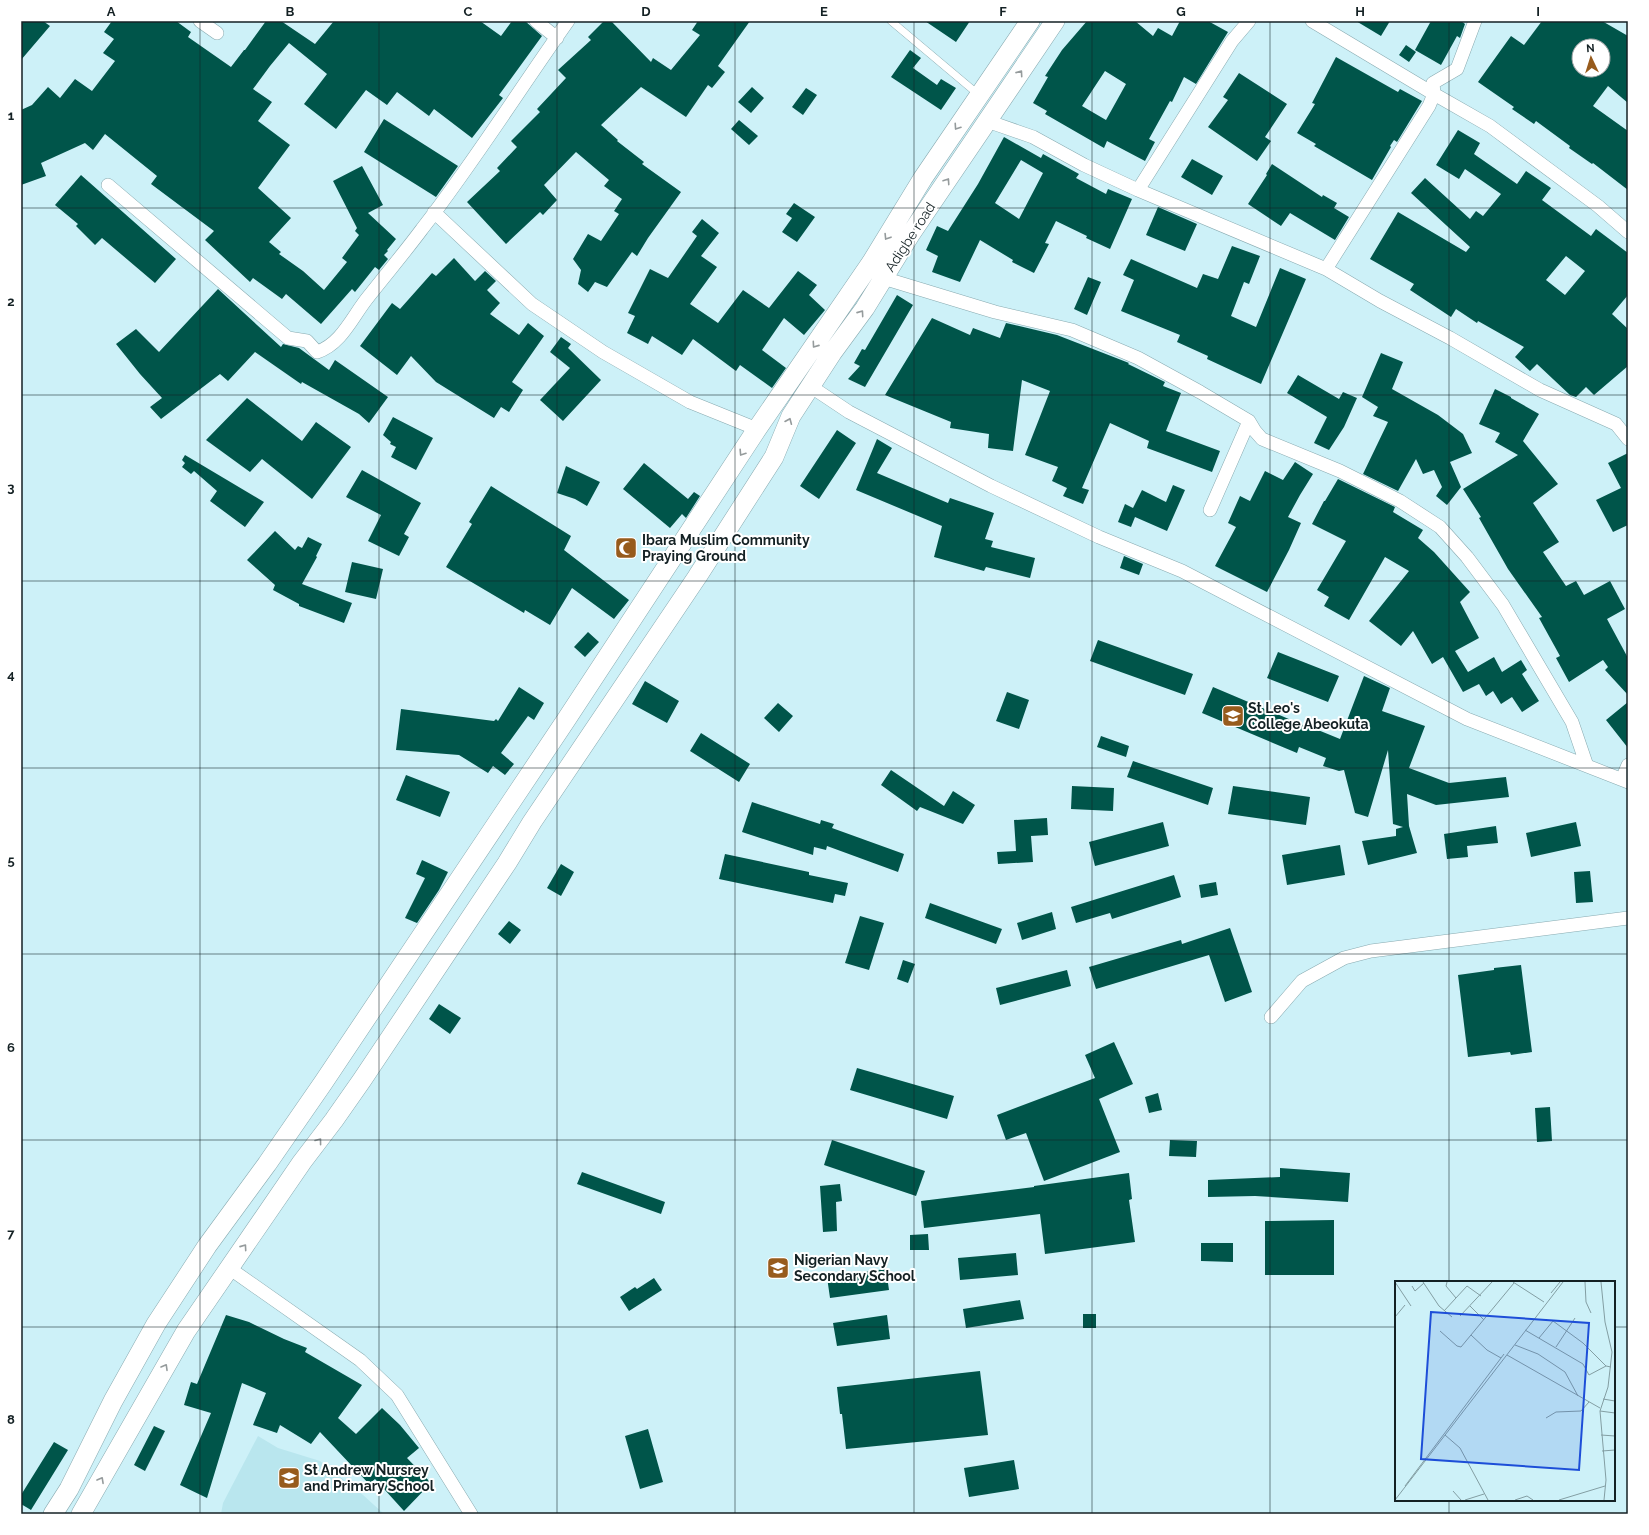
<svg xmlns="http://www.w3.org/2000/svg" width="1649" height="1535" viewBox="0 0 1649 1535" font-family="Raleway,sans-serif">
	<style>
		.built { fill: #b9e6ee }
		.building { fill: #00554a; fill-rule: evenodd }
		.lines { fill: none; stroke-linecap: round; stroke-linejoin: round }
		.service-casing { stroke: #88aab0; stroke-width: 8 }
		.minor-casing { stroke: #88aab0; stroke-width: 14 }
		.secondary-casing { stroke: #88aab0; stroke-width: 20 }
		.service { stroke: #fff; stroke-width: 7 }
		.minor { stroke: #fff; stroke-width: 13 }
		.secondary { stroke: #fff; stroke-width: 19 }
		.oneway { stroke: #959b9c }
		.grid { fill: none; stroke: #142124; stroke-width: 1; stroke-opacity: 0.55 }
		.labels { text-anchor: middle; stroke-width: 4; stroke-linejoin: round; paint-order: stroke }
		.street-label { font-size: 14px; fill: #142124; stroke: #fff }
		.poi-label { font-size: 14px; font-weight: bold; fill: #142124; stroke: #fff; text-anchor: start }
		.inset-road { fill: none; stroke: #839ea3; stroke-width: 1 }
		.view { fill: #1d4ed8; fill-opacity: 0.15; stroke: #1d4ed8; stroke-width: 2 }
		.inset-edge { fill: none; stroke: #142124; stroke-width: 2 }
		.neatline { fill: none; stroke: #142124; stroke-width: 1.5 }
		.grid-label { font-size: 13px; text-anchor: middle; font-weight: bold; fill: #142124 }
	</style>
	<rect width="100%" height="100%" fill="#cdf1f8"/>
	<path class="built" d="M258 1436 278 1448 320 1461 363 1495 384 1514H221L223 1503Z"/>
	<path class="building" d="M21 21H43L50 26 21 60Z
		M112 21H176L191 32 188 37 231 67 244 50H245L266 21H281L315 44 334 21H480L501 36 512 21H525L542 36 499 95 503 98 472 138 434 109 429 116 397 92 387 105 366 90 336 129 304 104 327 74 289 43 270 66 253 89 272 102 258 121 290 145 258 188 291 218 269 242 281 252 279 254 303 271 324 290 347 262 342 258 359 235 355 231 357 228 333 181 362 166 383 205 368 213 396 239 387 250 388 251 384 255 388 259 379 270 375 267 355 292 352 289 321 324 286 294 282 299 253 278 250 282 205 240 214 231 151 184 157 176 105 134 93 150 85 143 41 163 46 176 21 185V110L32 105 48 87 60 98 75 79 92 91 115 61 103 53 114 39 104 32Z
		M604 21H611L651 62 653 58 671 70 700 35 692 30 698 21H750L718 66 725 72 712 88 708 85 686 117 641 87 601 125 618 140 617 141 644 162 642 164 681 192 648 238 637 256 632 252 607 287 595 282 588 292 578 284 581 270 573 259 588 234 601 241 619 214 614 211 622 199 604 186 609 180 576 152 544 185 557 200 543 215 540 212 506 244 467 202 500 171 497 168 517 147 511 141 540 112 537 109 566 78 558 70 591 40 588 37Z
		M925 21H970L956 42Z
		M1087 21H1135L1153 36 1158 28 1172 36 1180 21H1208L1228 32 1196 84 1184 77 1172 102 1170 101 1149 139 1155 142 1145 161 1107 141 1104 148 1045 114 1047 111 1033 103 1048 77 1045 76 1062 50ZM1105 71 1126 84 1106 120 1082 106Z
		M1356 21H1390L1381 36Z
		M1431 21H1461L1465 24 1460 38 1457 36 1441 65 1415 50Z
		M1542 21H1602L1628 36V103L1608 86 1593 106 1628 131V190L1593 163 1592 164 1569 148 1570 146 1536 121 1534 124 1512 109 1514 107 1478 82 1511 36 1524 45ZM1579 46H1603V70H1579Z
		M1406 45 1416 52 1409 62 1399 55Z
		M910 50 921 58 913 68 937 85 941 79 956 88 941 110 891 77Z
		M1336 57 1398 92 1400 89 1422 101 1397 142 1394 140 1390 146 1391 147 1372 180 1314 146 1316 144 1297 133 1315 104 1312 103Z
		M1239 73 1287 104 1265 137 1271 141 1257 161 1208 127 1228 100 1223 97Z
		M752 87 764 98 751 113 738 102Z
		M806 88 817 95 803 115 792 107Z
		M384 119 458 166 436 197 364 152Z
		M739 120 758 136 749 145 731 129Z
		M1458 130 1480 143 1474 154 1517 184 1526 171 1551 188 1542 200 1591 236 1596 229 1628 253V295L1612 314 1628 329V366L1594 395 1586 387 1576 397 1570 395 1537 364 1530 371 1515 357 1524 347 1478 321 1477 323 1456 309 1451 317 1410 290 1414 284 1370 259 1398 212 1466 252 1470 247 1411 193 1425 178 1470 219 1476 211 1483 216 1501 194 1465 169 1459 179 1436 165ZM1566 256 1585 271 1565 295 1546 280Z
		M1004 137 1041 158 1043 154 1079 174 1076 178 1106 194 1108 189 1132 199 1110 249 1086 238 1087 236 1056 221 1045 243 1049 244 1034 273 1012 262 1013 260 980 240 960 282 932 272 938 256 926 250 937 226 948 231 978 184ZM1021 160 1043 173 1019 219 995 203Z
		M1192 159 1223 176 1212 195 1181 177Z
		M1272 164 1322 197 1323 195 1337 203 1334 208 1349 217 1335 240 1290 213 1281 226 1248 204 1267 175 1266 174Z
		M81 175 176 259 155 283 102 238 95 245 76 226 78 224 55 205Z
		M794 203 815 217 797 242 782 232 792 218 786 214Z
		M1158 207 1197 224 1185 251 1146 235Z
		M702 219 719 233 701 256 717 267 690 304 718 323 743 290 769 308 798 271 817 285 809 295 825 310 804 335 784 318 762 350 786 368 772 388 740 365 736 371 693 339 682 355 652 336 648 344 627 333 635 316 628 313 650 269 668 278 697 236 692 232Z
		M1232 246 1260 256 1249 284 1244 282 1231 316 1256 327 1280 268 1306 279 1261 384 1207 359 1208 356 1177 342 1180 335 1121 311 1134 280 1123 275 1131 259 1197 288 1203 274 1218 279Z
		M454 258 475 281 485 271 496 281 487 290 500 303 490 314 519 335 528 323 544 336 512 382 523 390 509 412 501 407 494 418 436 382 411 356 397 375 360 346 392 303 400 309 432 273 436 276Z
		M1088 277 1101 282 1087 315 1074 309Z
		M218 289 281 347 283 344 299 348 329 370 335 360 388 397 369 423 359 414 302 382 301 384 255 352 228 381 220 374 161 419 150 407 162 398 140 374 116 344 136 329 159 352Z
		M897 295 913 305 865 387 848 379 860 366 854 363 862 349 865 350Z
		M932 318 970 335 973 328 1000 338 1006 323 1057 335 1129 363 1128 364 1165 382 1163 386 1181 393 1166 431 1220 451 1212 472 1147 448 1149 441 1110 423 1082 488 1089 490 1083 504 1063 496 1067 488 1052 481 1058 467 1025 455 1050 391 1022 380 1013 451 988 448 989 434 950 428 951 422 885 395Z
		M561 337 571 344 568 348 601 380 563 421 540 400 570 368 550 352Z
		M1381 353 1403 362 1392 389 1438 415 1463 434 1472 453 1450 462 1461 487 1447 505 1436 496 1442 487 1434 470 1423 474 1416 459 1398 491 1363 474 1388 422 1373 416 1378 407 1362 397Z
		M1298 375 1339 399 1343 392 1357 398 1344 427 1329 450 1314 443 1327 417 1287 393Z
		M1495 389 1511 397V398L1539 414 1523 441 1558 484 1533 503 1559 542 1543 552 1566 586 1576 581 1584 595 1610 581 1625 609 1607 619 1628 658V695L1605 670 1608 667 1603 660 1569 682 1556 658 1560 656 1539 618 1542 617 1508 569 1479 518 1481 517 1463 489 1518 455 1495 442 1500 433 1479 424Z
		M247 398 302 441 316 422 351 447 312 499 262 459 250 472 206 440Z
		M393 417 433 438 416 470 391 457 396 447 390 444 391 442 383 435Z
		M837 430 856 443 819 499 800 486Z
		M877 439 892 448 877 473 948 503 950 498 994 513 985 539 993 541 991 547 1035 558 1030 578 986 567 984 571 934 557 942 526 856 490Z
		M1628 453V525L1613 532 1596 500 1621 488 1608 463Z
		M185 455 264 502 245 527 210 501 217 491 194 471 191 474 182 467 185 463 182 460Z
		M1295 462 1313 474 1300 495 1288 517 1301 523 1289 550 1267 592 1215 566 1236 527 1228 523 1240 496 1250 501 1265 471 1283 480Z
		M644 463 688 499 694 492 700 496 686 518 682 514 670 528 623 489Z
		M566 466 600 482 587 506 575 499 557 493Z
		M362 470 421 503 404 534 409 537 399 556 368 541 381 515 346 497Z
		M1338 479 1395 507 1393 512 1423 530 1418 538 1434 552 1470 592 1460 602 1479 638 1455 651 1468 672 1494 657 1502 672 1521 660 1527 670 1522 674 1539 701 1522 712 1512 697 1501 704 1493 691 1486 696 1479 684 1463 692 1443 657 1432 664 1413 631 1401 646 1369 621 1409 571 1385 557 1349 620 1324 606 1329 597 1317 590 1346 541 1312 524 1324 501H1325Z
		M1173 485 1185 490 1167 531 1135 517 1131 527 1118 522 1125 504 1133 508 1142 490 1166 502Z
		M491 486 571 536 564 550 629 600 614 619 572 588 550 625 525 610 524 613 446 567 472 524 469 522Z
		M275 531 295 550 298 546 302 548 308 537 322 544 316 556 317 557 302 584 352 603 344 623 299 606V604L273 590 275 585 247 560Z
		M1124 556 1143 564 1139 575 1120 568Z
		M352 562 383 569 376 599 345 592Z
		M588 632 599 642 585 657 574 647Z
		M1098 640 1193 674 1185 695 1090 661Z
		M1278 652 1339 676 1328 702 1267 678Z
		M1364 676 1390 688 1382 711 1425 726 1409 768 1449 783 1506 777 1509 797 1436 805 1407 794 1409 826 1417 853 1368 865 1362 841 1396 836V829L1403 827 1393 824 1388 750 1368 817 1355 813 1344 770 1339 771 1323 766 1326 758 1299 747 1297 753 1202 713 1213 687 1317 731 1318 730 1340 739Z
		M645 681 679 701 667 723 632 704Z
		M519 687 544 703 534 720 528 716 501 753 514 764 505 775 493 766 488 773 459 755 396 750 401 709 494 721 496 719 498 721Z
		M1007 692 1029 700 1019 729 996 721Z
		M1628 702V748L1606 720Z
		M778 703 793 716 779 732 764 718Z
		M701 733 750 764 739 782 690 751Z
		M1101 736 1129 746 1126 757 1097 747Z
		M1133 761 1213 788 1208 805 1127 777Z
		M891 770 944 806 953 791 975 805 963 824 920 807 917 811 881 785Z
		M406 775 450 792 440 817 396 800Z
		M1072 786 1114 788 1113 811 1071 809Z
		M1233 786 1310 797 1306 825 1228 814Z
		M752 802 820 824 821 820 834 824 832 828 904 854 898 872 827 846 826 850 814 847 813 855 742 832Z
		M1047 818 1048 835 1031 836 1033 862 998 864 997 852 1016 851 1014 820Z
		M1163 822 1169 846 1095 866 1089 842Z
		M1576 822 1581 846 1531 857 1526 833Z
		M1496 826 1498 843 1467 846 1468 857 1447 859 1444 834Z
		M1340 845 1345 875 1287 885 1282 855Z
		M725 854 809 872V875L848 883 845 896 835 894 833 903 719 879Z
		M422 860 448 872 439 890 417 923 405 918 425 878 416 874Z
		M561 864 574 872 561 896 547 888Z
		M1590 871 1593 902 1576 903 1574 872Z
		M1174 875 1181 897 1112 919 1110 913 1076 923 1071 907Z
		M1216 882 1218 895 1201 898 1199 885Z
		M930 903 1002 929 996 944 925 918Z
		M1052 912 1056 929 1022 940 1017 923Z
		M860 916 884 923 869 970 845 963Z
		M509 921 521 930 510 944 498 934Z
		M1230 928 1252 992 1225 1002 1209 955 1096 989 1089 967 1181 940 1182 944Z
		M903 960 915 964 908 983 897 979Z
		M1521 965 1532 1052 1511 1055 1510 1052 1468 1057 1458 975 1494 970V968Z
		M1067 970 1071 986 1000 1005 996 988Z
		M439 1004 461 1018 450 1034 429 1019Z
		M1114 1042 1133 1084 1099 1099 1120 1152 1044 1181 1026 1133 1006 1140 997 1115 1095 1078 1085 1055Z
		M857 1068 954 1096 947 1119 850 1090Z
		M1158 1093 1162 1110 1149 1113 1145 1097Z
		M1550 1107 1552 1141 1537 1142 1535 1108Z
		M832 1140 925 1171 916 1196 824 1165Z
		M1170 1140 1197 1141 1196 1157 1169 1156Z
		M1280 1168 1350 1173 1348 1202 1255 1196 1208 1197V1180L1280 1177Z
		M582 1172 665 1202 661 1214 577 1184Z
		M1129 1173 1132 1199 1129 1200 1135 1242 1045 1254 1040 1214 924 1228 921 1201 1034 1187V1186Z
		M840 1184 842 1201 836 1202 837 1231 823 1232 820 1186Z
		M1334 1220V1275H1265V1221Z
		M928 1234 929 1250H910V1235Z
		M1201 1243H1233V1262L1201 1261Z
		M1016 1253 1018 1275 960 1280 958 1258Z
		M886 1269 889 1290 830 1298 827 1277Z
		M654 1278 662 1290 629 1311 620 1297 635 1287 637 1289Z
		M1020 1300 1024 1319 966 1328 963 1309Z
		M1083 1314H1096V1328H1083Z
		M226 1315 249 1322 284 1339 307 1348 305 1352 362 1385 338 1418 356 1434 382 1408 400 1425 419 1448 407 1458 431 1483 404 1511 375 1479 369 1484 320 1432 311 1444 280 1425 277 1433 253 1425 266 1393 242 1383 207 1498 180 1485 211 1413 184 1405 191 1382 197 1384Z
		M887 1315 890 1339 837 1346 833 1323Z
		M980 1371 988 1435 846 1449 842 1414H840L837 1387Z
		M154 1426 165 1431 145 1471 134 1465Z
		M648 1429 663 1482 640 1489 625 1436Z
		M54 1442 68 1450 31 1510 21 1504V1495Z
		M1014 1460 1019 1489 969 1497 964 1468Z"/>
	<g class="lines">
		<g class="service-casing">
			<path id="service" d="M891 21 979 95"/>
		</g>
		<g class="minor-casing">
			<path id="minor" d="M200 21 217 33
				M536 21 557 38
				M1312 21 1434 94 1490 126 1598 206 1628 232
				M987 121 1033 137 1084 165 1138 190 1326 269 1380 301 1450 338 1540 390 1616 424 1628 439
				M108 185 288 338 307 341 317 352C342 344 353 315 369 296 387 273 405 252 422 229 474 162 519 90 568 21
				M1138 190 1232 41 1249 21
				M434 212 532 304 603 352 690 402 757 429
				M1326 269 1429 106 1434 94 1433 83 1457 69 1475 21
				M883 278 995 312 1072 330 1138 358 1200 392 1249 421 1255 431 1262 439 1340 471 1400 501 1440 527 1467 557 1503 605 1572 722 1587 766
				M810 386 849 412 991 486 1099 537 1182 571 1467 719 1628 782
				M1210 510 1249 421
				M1622 779 1628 765
				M1271 1017 1302 981 1344 958 1371 951 1628 918
				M229 1268 360 1360 397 1395 471 1514"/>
		</g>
		<g class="secondary-casing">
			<path id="secondary" d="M53 1514 69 1489 113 1401 156 1324 207 1246 267 1164 323 1083 566 720 757 429 871 263 923 178 1030 21
				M81 1514 186 1331 302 1162 334 1120 362 1080 507 863 532 822 697 577 774 457 791 416 832 353 865 308 910 235 1055 21"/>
		</g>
		<use href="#service" class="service"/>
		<use href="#minor" class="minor"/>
		<use href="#secondary" class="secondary"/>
	</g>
	<defs><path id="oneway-chevron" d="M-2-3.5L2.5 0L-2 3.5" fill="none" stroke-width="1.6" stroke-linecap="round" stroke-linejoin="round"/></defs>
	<g class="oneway">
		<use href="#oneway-chevron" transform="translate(1020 73) rotate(-55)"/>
		<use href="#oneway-chevron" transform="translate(957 127) rotate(124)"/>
		<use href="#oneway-chevron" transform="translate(947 181) rotate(-56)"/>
		<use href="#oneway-chevron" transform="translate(887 237) rotate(122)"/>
		<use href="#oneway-chevron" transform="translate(861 313) rotate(-55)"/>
		<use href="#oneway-chevron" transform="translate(815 345) rotate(125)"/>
		<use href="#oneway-chevron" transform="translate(789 421) rotate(-67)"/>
		<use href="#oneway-chevron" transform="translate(742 453) rotate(123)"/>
		<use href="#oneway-chevron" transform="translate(319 1141) rotate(-53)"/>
		<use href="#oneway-chevron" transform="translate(244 1247) rotate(-55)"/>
		<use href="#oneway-chevron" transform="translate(165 1367) rotate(-60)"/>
		<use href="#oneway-chevron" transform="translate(101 1480) rotate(-61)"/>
	</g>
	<path class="grid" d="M200 21V1514M379 21V1514M557 21V1514M735 21V1514M914 21V1514M1092 21V1514M1270 21V1514M1449 21V1282M21 208H1628M21 395H1628M21 581H1628M21 768H1628M21 954H1628M21 1140H1628M21 1327H1396M1614 1327H1628M1449 1500V1514"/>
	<defs>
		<g id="mosque-square" transform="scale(1.15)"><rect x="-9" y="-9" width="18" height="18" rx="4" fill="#975b1c" stroke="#fff"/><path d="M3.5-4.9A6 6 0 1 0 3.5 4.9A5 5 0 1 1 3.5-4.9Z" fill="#fff"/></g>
		<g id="school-square" transform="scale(1.15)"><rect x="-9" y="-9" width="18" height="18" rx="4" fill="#975b1c" stroke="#fff"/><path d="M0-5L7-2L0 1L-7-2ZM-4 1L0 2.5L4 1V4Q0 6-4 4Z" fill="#fff"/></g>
	</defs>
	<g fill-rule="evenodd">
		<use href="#mosque-square" x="626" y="548"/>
		<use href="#school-square" x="1233" y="716"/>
		<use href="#school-square" x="778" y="1268"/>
		<use href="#school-square" x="289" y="1478"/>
	</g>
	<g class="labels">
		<g class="street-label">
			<text transform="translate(910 237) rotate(-57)" y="5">Adigbe road</text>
		</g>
		<g class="poi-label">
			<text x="642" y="545">Ibara Muslim Community<tspan x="642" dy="16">Praying Ground</tspan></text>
			<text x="1248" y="713">St Leo's<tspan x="1248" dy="16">College Abeokuta</tspan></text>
			<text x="794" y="1265">Nigerian Navy<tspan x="794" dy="16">Secondary School</tspan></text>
			<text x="304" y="1475">St Andrew Nursrey<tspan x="304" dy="16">and Primary School</tspan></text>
		</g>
	</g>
	<g transform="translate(1395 1281)">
		<rect width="220" height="220" fill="#cdf1f8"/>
		<path class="inset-road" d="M0 1 16 25M28 1 44 25 57 36M52 1 51 5 61 17M118 1 149 21M190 1 191 21 196 32M206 1 210 41 217 71 213 106 205 130 211 199 209 219M17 5 20 10 29 2M156 12 165 1M75 25 89 39M49 30 72 5 86 15M65 35 97 1M0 36 10 24M130 49 188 83 194 94 211 85M45 50 62 65 66 66 119 2M76 54 92 69 106 77M144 57 158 40 188 62 211 85 216 86M120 64 143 73 170 91 183 115M161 66 180 37M112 74 205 127M208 118 220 120M205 130 220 132M151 137 161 131 186 130 194 121M50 154 65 167 93 219M206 154 220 155M207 170 220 169M10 205 109 73M58 210 66 219M0 219 168 1M70 219 89 213M120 219 132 215 138 219M164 219 210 205"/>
		<path class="view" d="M36 31 194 42 184 189 26 178Z"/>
		<rect width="220" height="220" class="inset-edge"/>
	</g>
	<rect width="1649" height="1535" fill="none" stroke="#ffffff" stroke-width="44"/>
	<g transform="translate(1591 58) rotate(356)"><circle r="19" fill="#ffffff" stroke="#a1a6a7"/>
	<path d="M0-3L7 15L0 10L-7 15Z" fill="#975b1c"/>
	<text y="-6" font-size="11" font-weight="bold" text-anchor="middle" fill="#142124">N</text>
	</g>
	<rect x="22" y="22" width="1605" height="1491" class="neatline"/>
	<g class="grid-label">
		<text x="111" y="16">A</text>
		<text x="290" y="16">B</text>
		<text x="468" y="16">C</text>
		<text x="646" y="16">D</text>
		<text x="824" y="16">E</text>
		<text x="1003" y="16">F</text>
		<text x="1181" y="16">G</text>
		<text x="1360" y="16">H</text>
		<text x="1538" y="16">I</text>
		<text x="11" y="120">1</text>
		<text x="11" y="306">2</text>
		<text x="11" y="492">3</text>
		<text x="11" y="679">4</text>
		<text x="11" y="865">5</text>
		<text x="11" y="1052">6</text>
		<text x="11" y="1238">7</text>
		<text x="11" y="1424">8</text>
	</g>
</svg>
